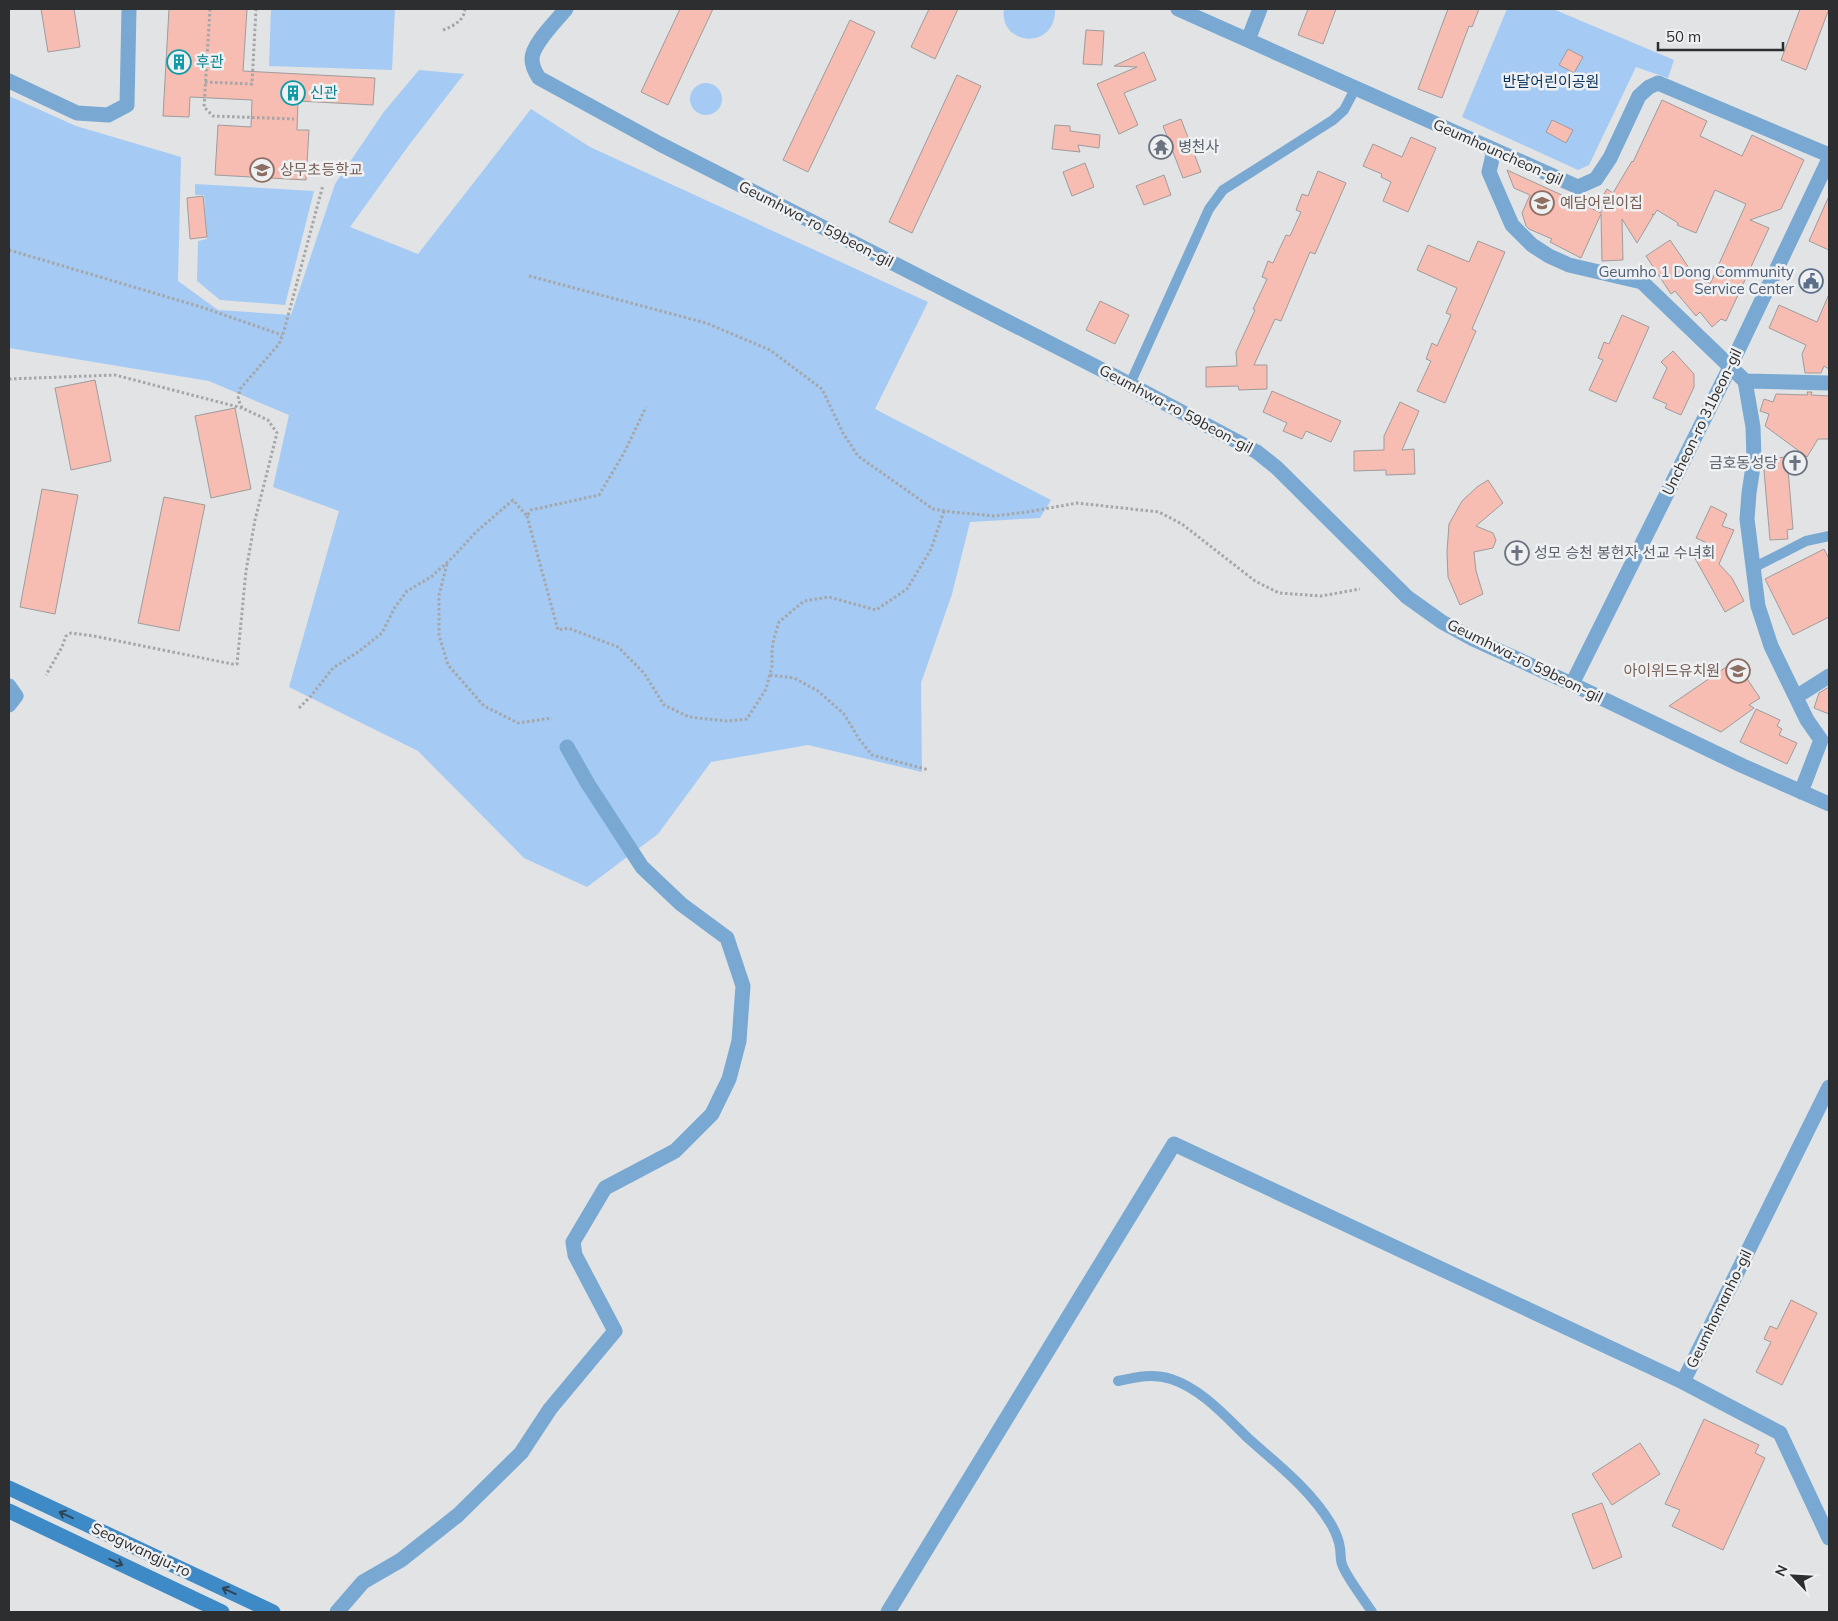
<svg xmlns="http://www.w3.org/2000/svg" width="1838" height="1621" viewBox="0 0 1838 1621" font-family="Mulish,'Noto Sans KR',sans-serif">
	<style>
		.green { fill: #a5caf4 }
		.building { fill: #f7bcb2; stroke: #9f9c9c }
		.lines { fill: none; stroke-linecap: round; stroke-linejoin: round }
		.path { stroke: #a5a6a8; stroke-width: 3; stroke-dasharray: 2.5 2.5; stroke-linecap: butt }
		.lane { stroke: #79a9d2; stroke-width: 10 }
		.street { stroke: #79a9d2; stroke-width: 15 }
		.secondary { stroke: #3d8ac7; stroke-width: 15 }
		.oneway { stroke: #314555 }
		.labels { text-anchor: middle; stroke-width: 5; stroke-linejoin: round; paint-order: stroke }
		.culture-label { font-size: 15px; fill: #0d838f; stroke: #eef0f2; text-anchor: start }
		.park-label { font-size: 15px; fill: #09355f; stroke: #eef0f2 }
		.worship-label { font-size: 15px; fill: #5b616d; stroke: #eef0f2; text-anchor: start }
		.street-label { font-size: 15px; fill: #2d2e2f; stroke: #eef0f2 }
		.education-label { font-size: 15px; fill: #785e54; stroke: #eef0f2; text-anchor: start }
		.service-label { font-size: 15px; fill: #4e5e75; stroke: #eef0f2; text-anchor: end }
	</style>
	<rect width="100%" height="100%" fill="#e1e3e5"/>
	<path class="green" d="M271 9H395L392 70 269 66Z
		M1004 9H1055C1056 52 998 45 1004 9Z
		M1507 9H1553L1674 60 1668 78 1636 67 1589 165 1578 170 1462 117Z
		M419 70 464 74 409 145 350 227 418 254 531 109 590 147 928 302 875 409 1051 500 1040 518 970 522 952 594 921 683 922 772 808 745 711 762 658 834 587 887 524 858 418 751 289 687 339 511 273 487 289 415 209 381 9 348V96L76 126 181 157 178 281 218 310 291 315 335 184 383 113Z
		M690 99a16 16 0 1 1 32 0a16 16 0 1 1-32 0Z
		M195 184 314 191 285 305 220 300 197 281 198 241 207 239 204 195H195Z"/>
	<path class="building" d="M41 9H74L80 47 48 52Z
		M169 9H247L243 71 375 78 373 105 298 101 297 130H309L306 180 215 175 218 125 251 127 252 100 190 97 189 117 163 116Z
		M680 9H713L668 105 641 92Z
		M929 9H958L935 59 911 47Z
		M1308 9H1336L1323 44 1298 35Z
		M1448 9H1479L1472 27 1469 26 1442 98 1418 89Z
		M1800 9H1829L1806 70 1781 60Z
		M850 20 875 32 808 172 783 160Z
		M1086 30 1104 31 1102 65 1083 64Z
		M1568 49 1583 57 1574 73 1559 65Z
		M1144 52 1156 80 1124 93 1138 125 1119 134 1097 84 1137 67 1114 66Z
		M957 75 981 86 912 233 889 222Z
		M1662 100 1707 121 1700 136 1742 156 1752 135 1804 160 1781 209 1750 220 1769 228 1726 321 1721 319 1712 327 1700 312 1696 316 1675 291 1671 294 1646 256 1670 240 1698 281 1703 276 1710 284 1746 204 1715 190 1696 233 1677 225 1678 223 1657 210 1654 215 1652 214 1653 216 1637 243 1622 219 1623 260 1602 261 1601 214 1581 258 1550 242 1552 239 1529 229 1526 226 1522 213 1530 195 1514 188 1507 170 1601 213V199L1607 189 1613 193 1632 161 1633 162Z
		M1181 119 1201 172 1183 178 1163 126Z
		M1552 120 1573 130 1566 143 1546 132Z
		M1055 125 1070 126V131L1100 135 1099 148 1078 145 1080 152 1052 149Z
		M1411 137 1436 148 1408 212 1383 201 1391 182 1381 177 1382 174 1363 166 1373 144 1402 157Z
		M1085 163 1094 187 1072 196 1063 172Z
		M1318 171 1346 183 1315 254 1310 252 1281 321 1275 319 1254 365H1267V389L1239 390 1238 386 1206 387V367L1237 366 1236 352 1255 310 1253 309 1267 279 1262 277 1268 261 1273 263 1286 235 1290 236 1301 212 1296 210 1302 194 1308 196Z
		M1164 175 1171 195 1144 205 1136 186Z
		M203 196 207 237 190 239 187 198Z
		M1829 196V250L1809 241Z
		M1478 241 1505 252 1472 329 1476 331 1445 403 1417 391 1431 361 1426 359 1432 343 1437 346 1451 315 1446 313 1457 288 1417 270 1428 245 1469 262Z
		M1829 294V369L1824 366 1821 373H1805L1802 354 1806 345 1769 328 1779 305 1817 322Z
		M1100 301 1129 315 1115 344 1086 330Z
		M1622 315 1649 327 1616 402 1589 390 1603 360 1598 358 1604 342 1609 344Z
		M1673 351 1694 374V387L1681 415 1665 408 1667 404 1653 398 1667 368 1661 362Z
		M95 380 111 461 71 470 55 388Z
		M1272 391 1341 421 1331 442 1306 431 1302 439 1283 431 1287 423 1263 412Z
		M1807 392H1812L1811 395 1829 396V439H1818L1807 457 1765 426 1769 414 1760 411 1764 399 1773 402 1776 394 1808 395Z
		M1400 402 1419 411 1402 450 1414 449 1415 474 1386 475V470L1354 471V451L1384 450V436Z
		M235 408 251 489 211 498 195 416Z
		M1787 457 1793 529 1787 530 1788 539 1770 540 1763 459Z
		M1488 480 1503 503 1476 526 1493 533 1496 540 1493 548 1474 552 1476 571 1483 594 1460 605 1448 577 1447 552 1449 524 1462 501 1477 487Z
		M42 489 78 495 55 614 20 607Z
		M164 497 205 505 179 631 138 623Z
		M1711 506 1727 514 1722 526 1734 530 1719 564 1732 578 1744 601 1725 612 1692 553 1709 544 1696 538Z
		M1824 549 1829 559V617L1793 635 1765 579Z
		M1735 661 1760 698 1749 705 1754 708 1721 732 1669 706Z
		M1829 687V714L1814 708 1819 693Z
		M1756 709 1780 720 1777 726 1782 729 1779 735 1797 743 1787 764 1740 742Z
		M1791 1300 1817 1313 1782 1385 1756 1372 1771 1342 1764 1339 1770 1326 1777 1329Z
		M1704 1419 1759 1445 1755 1453 1765 1458 1723 1550 1672 1526 1680 1510 1665 1504Z
		M1640 1443 1660 1474 1612 1505 1592 1474Z
		M1602 1503 1622 1557 1593 1569 1572 1514Z"/>
	<g class="lines">
		<path class="path" d="M210 9 204 107 213 116 294 119
			M443 30C453 26 464 21 465 9
			M205 82 252 84 256 9
			M9 250 201 307 282 335
			M529 276 706 323 770 350 822 389 843 433 858 456 933 509 953 512 994 516 1027 512 1077 503 1159 512 1182 524 1255 581 1279 593 1321 596 1360 589
			M9 379 115 375 242 408 268 420 277 433 255 520 246 571 237 664H232L94 636 71 633 66 636 62 647 46 675
			M242 408 238 399 240 389 279 344 284 331 323 185
			M527 516 558 630 568 628 618 647 644 673 664 705 689 717 727 721 747 719 766 689 772 666V649L774 638 779 622 804 601 829 597 876 610 907 589 931 549 944 511
			M447 564 439 595V635L448 665 484 706 518 723 552 718
			M770 675 794 678 818 691 844 714 859 739 872 755 929 770
			M299 708 311 696 333 668 358 652 382 633 395 607 407 591 431 577 453 557 476 532 513 500 527 516 531 510 599 495 624 453 646 407"/>
		<path class="lane" d="M1130 384 1209 209 1223 190 1333 120 1344 110 1355 89
			M1753 568 1806 541 1829 536
			M1118 1381C1136 1377 1153 1373 1171 1379 1202 1389 1226 1417 1249 1439 1278 1465 1310 1489 1331 1524 1335 1531 1339 1540 1340 1548 1341 1553 1340 1559 1342 1564 1345 1575 1365 1601 1372 1612"/>
		<path class="street" d="M566 9C557 20 532 44 532 59 532 66 535 72 539 78L660 144 1112 375 1257 452 1277 468 1407 597 1442 622 1473 639 1572 684 1743 766 1829 804
			M1178 9 1578 187 1596 179 1610 158 1639 96 1649 87 1658 83 1829 155
			M1248 40 1260 9
			M9 81 77 113 108 115 127 105 129 9
			M1494 150 1489 172 1512 225 1532 245 1549 256 1569 265 1642 282 1745 381 1753 427 1754 460 1749 493 1747 519 1758 606 1771 646 1807 720 1821 740 1801 792
			M1745 381 1829 383
			M1572 684 1730 367 1829 159
			M9 686 16 696 9 705
			M1796 697 1829 676
			M1829 1087 1683 1382 1780 1433 1829 1538
			M337 1612 363 1582 401 1560 458 1515 521 1453 550 1409 615 1331 575 1255 573 1242 605 1188 675 1151 712 1114 729 1079 739 1041 743 986 727 938 681 904 642 867 588 784 567 747
			M888 1612 1174 1144 1683 1382"/>
		<path class="secondary" d="M9 1488 273 1612
			M9 1511 222 1612"/>
	</g>
	<defs><path id="oneway-shaft" d="M-6 0H5M1.5-3L5.5 0L1.5 3" fill="none" stroke-width="1.6" stroke-linecap="round" stroke-linejoin="round" transform="scale(1.25)"/></defs>
	<g class="oneway">
		<use href="#oneway-shaft" transform="translate(66 1515) rotate(-155)"/>
		<use href="#oneway-shaft" transform="translate(116 1562) rotate(25)"/>
		<use href="#oneway-shaft" transform="translate(229 1591) rotate(-155)"/>
	</g>
	<defs>
		<g id="building-ring" transform="scale(1.25)"><circle r="9.5" fill="#eef0f2" stroke="#0f9aa8" stroke-width="1.5"/><path d="M-4-6H4V6H1V3H-1V6H-4ZM-2.5-4.3h1.7v1.8h-1.7ZM.8-4.3h1.7v1.8H.8ZM-2.5-1h1.7V.8h-1.7ZM.8-1h1.7V.8H.8Z" fill="#0f9aa8"/></g>
		<g id="temple-ring" transform="scale(1.25)"><circle r="9.5" fill="#eef0f2" stroke="#6b7280" stroke-width="1.5"/><path d="M0-6L5-2H3V0L6.5 2.5H4V6H1.5V3h-3V6H-4V2.5H-6.5L-3 0V-2H-5Z" fill="#6b7280"/></g>
		<g id="school-ring" transform="scale(1.25)"><circle r="9.5" fill="#eef0f2" stroke="#8d6e63" stroke-width="1.5"/><path d="M0-5L7-2L0 1L-7-2ZM-4 1L0 2.5L4 1V4Q0 6-4 4Z" fill="#8d6e63"/></g>
		<g id="civic-ring" transform="scale(1.25)"><circle r="9.5" fill="#eef0f2" stroke="#5c6f8a" stroke-width="1.5"/><path d="M-.6-6.5H3V-4.5H.6V-3L4-1V1h2V6H-6V1h2V-1L-.6-3ZM-1.2 2.5V6h2.4V2.5Z" fill="#5c6f8a"/></g>
		<g id="church-ring" transform="scale(1.25)"><circle r="9.5" fill="#eef0f2" stroke="#6b7280" stroke-width="1.5"/><path d="M-1.2-6h2.4v3.5h3.3v2.4h-3.3V6h-2.4V-.1h-3.3v-2.4h3.3Z" fill="#6b7280"/></g>
	</defs>
	<g fill-rule="evenodd">
		<use href="#building-ring" x="179" y="62"/>
		<use href="#building-ring" x="293" y="93"/>
		<use href="#temple-ring" x="1161" y="147"/>
		<use href="#school-ring" x="262" y="170"/>
		<use href="#school-ring" x="1542" y="203"/>
		<use href="#civic-ring" x="1811" y="281"/>
		<use href="#church-ring" x="1795" y="463"/>
		<use href="#church-ring" x="1517" y="553"/>
		<use href="#school-ring" x="1738" y="671"/>
	</g>
	<g class="labels">
		<g class="culture-label">
			<text x="196" y="67">후관</text>
			<text x="310" y="98">신관</text>
		</g>
		<g class="park-label">
			<text x="1551" y="87">반달어린이공원</text>
		</g>
		<g class="worship-label">
			<text x="1178" y="152">병천사</text>
			<text x="1778" y="468" text-anchor="end">금호동성당</text>
			<text x="1534" y="558">성모 승천 봉헌자 선교 수녀회</text>
		</g>
		<g class="street-label">
			<text transform="translate(1498 152) rotate(24)" y="5">Geumhouncheon-gil</text>
			<text transform="translate(816 224) rotate(27)" y="5">Geumhwa-ro 59beon-gil</text>
			<text transform="translate(1176 409) rotate(28)" y="5">Geumhwa-ro 59beon-gil</text>
			<text transform="translate(1702 422) rotate(-64)" y="5">Uncheon-ro 31beon-gil</text>
			<text transform="translate(1525 661) rotate(26)" y="5">Geumhwa-ro 59beon-gil</text>
			<text transform="translate(1719 1309) rotate(-64)" y="5">Geumhomanho-gil</text>
			<text transform="translate(141 1550) rotate(25)" y="5">Seogwangju-ro</text>
		</g>
		<g class="education-label">
			<text x="280" y="175">상무초등학교</text>
			<text x="1560" y="208">예담어린이집</text>
			<text x="1720" y="676" text-anchor="end">아이위드유치원</text>
		</g>
		<g class="service-label">
			<text x="1794" y="277">Geumho 1 Dong Community<tspan x="1794" dy="17">Service Center</tspan></text>
		</g>
	</g>
	<rect width="1838" height="1621" fill="none" stroke="#2d2e2f" stroke-width="20"/>
	<g transform="translate(1793 1576) rotate(295)" stroke="#eef0f2" stroke-width="4" paint-order="stroke">
	<path d="M0-4L9 19L0 12L-9 19Z" fill="#2d2e2f"/>
	<text y="-8" font-size="14" font-weight="bold" text-anchor="middle" fill="#2d2e2f">N</text>
	</g>
	<path d="M1658 42v8h125v-8" fill="none" stroke="#2d2e2f" stroke-width="2.5"/>
	<text x="1666" y="42" font-size="15" fill="#2d2e2f" stroke="#eef0f2" stroke-width="4" paint-order="stroke">50 m</text>
</svg>
